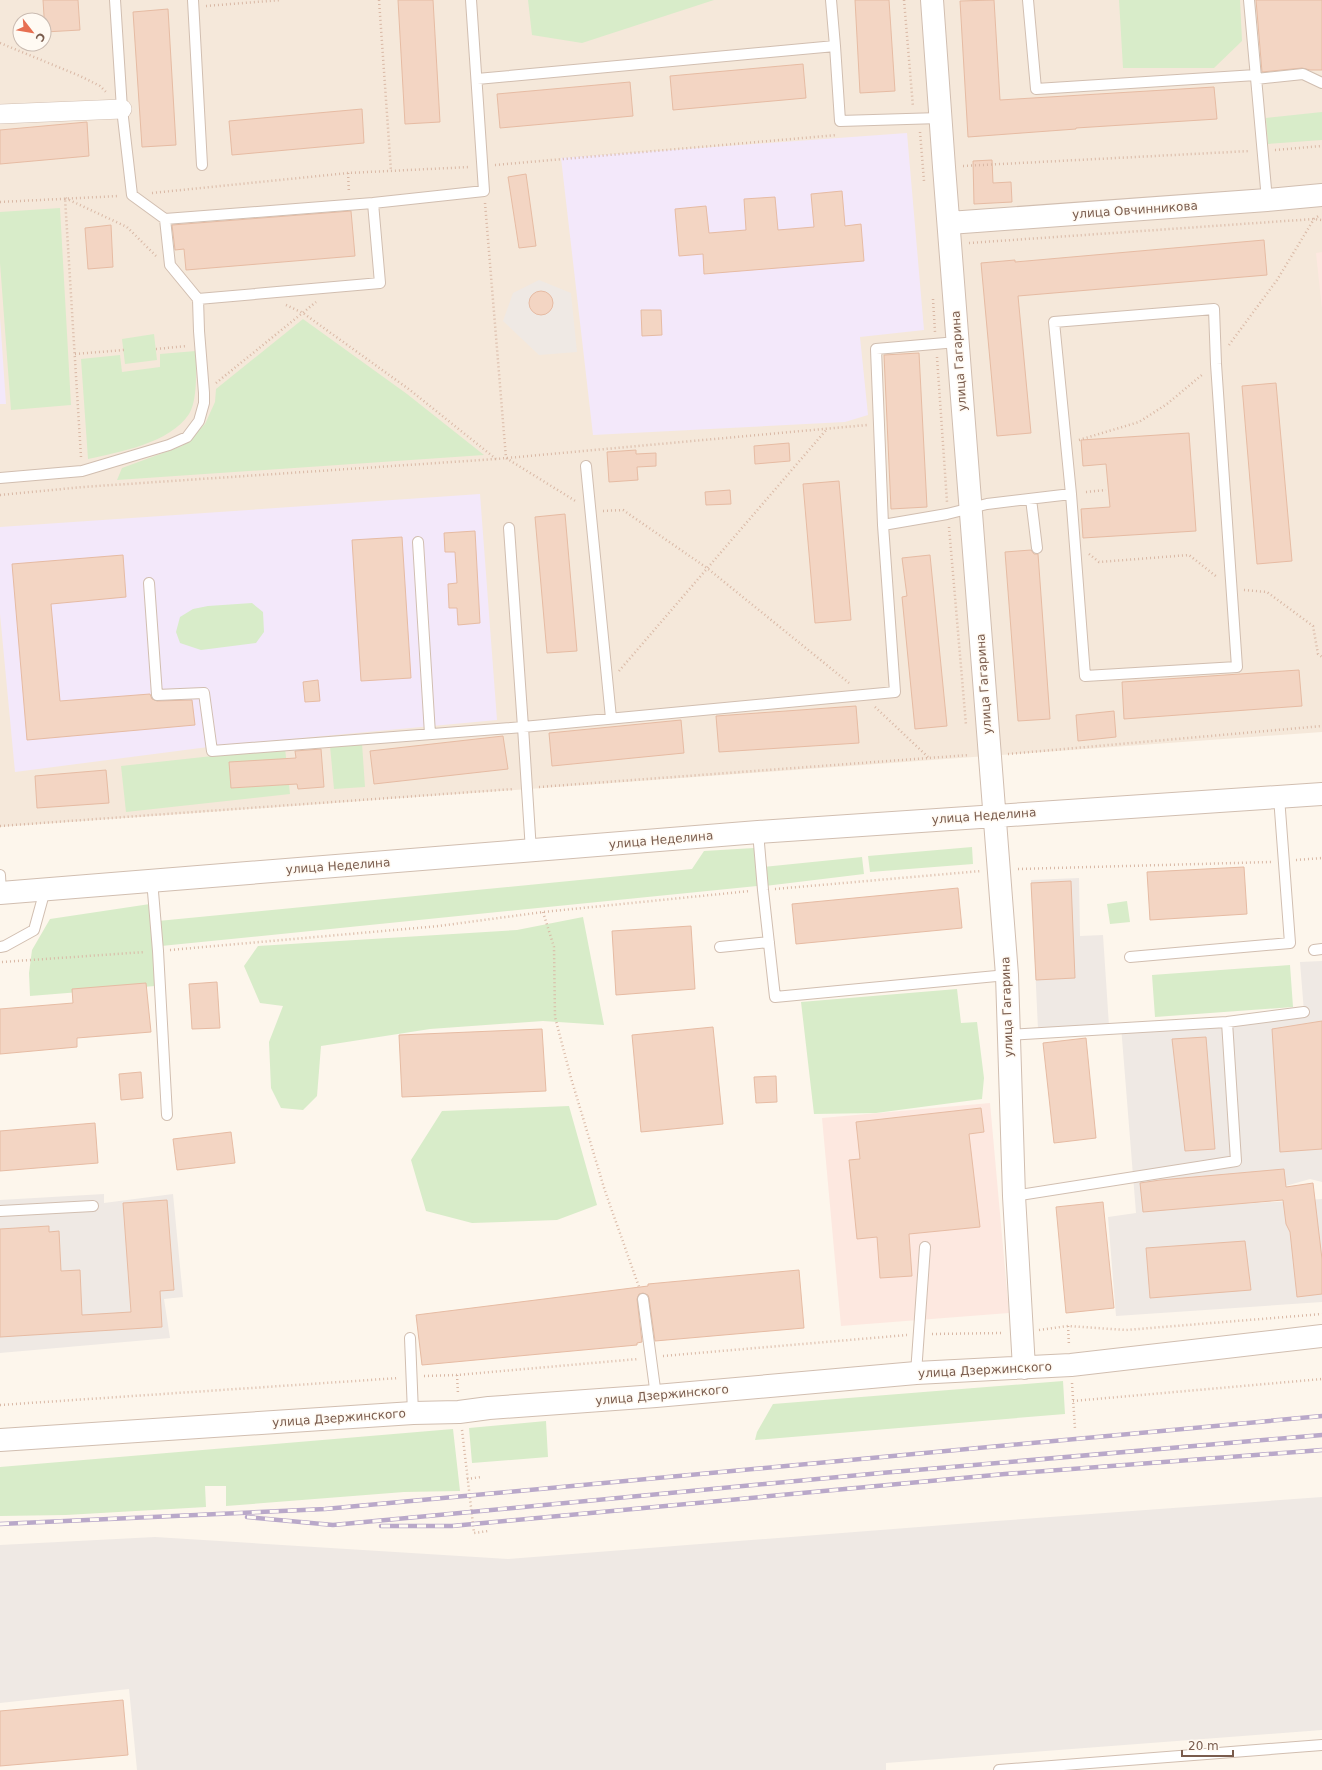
<svg xmlns="http://www.w3.org/2000/svg" width="1322" height="1770" viewBox="0 0 1322 1770" font-family="'DejaVu Sans',sans-serif">
	<style>
		.residential { fill: #f5e8da; fill-rule: evenodd }
		.commercial { fill: #fde8e0 }
		.industrial { fill: #efe9e4 }
		.education { fill: #f3e8fa }
		.green { fill: #d8ecc9 }
		.building { fill: #f3d5c3; stroke: #e6bba3 }
		.lines { fill: none; stroke-linecap: round; stroke-linejoin: round }
		.service-casing { stroke: #d1beb0; stroke-width: 12 }
		.minor-casing { stroke: #d1beb0; stroke-width: 20 }
		.tertiary-casing { stroke: #d1beb0; stroke-width: 24 }
		.path { stroke: #d9b8a5; stroke-width: 2.5; stroke-dasharray: 1 3; stroke-linecap: butt }
		.service { stroke: #fff; stroke-width: 10 }
		.minor { stroke: #fff; stroke-width: 19 }
		.tertiary { stroke: #fff; stroke-width: 22 }
		.rail-casing { stroke: #b9a8c9; stroke-width: 4.5 }
		.rail { stroke: #fffaf3; stroke-width: 3; stroke-dasharray: 9; stroke-linecap: butt }
		.labels { text-anchor: middle; stroke-width: 3; stroke-linejoin: round; paint-order: stroke }
		.street-label { font-size: 12px; fill: #7a5c4d; stroke: #fffaf3 }
	</style>
	<rect width="100%" height="100%" fill="#fdf6ec"/>
	<path class="residential" d="M0 0H1322V732L0 827ZM20 20H44V44H20Z"/>
	<path class="commercial" d="M1322 252V309L1316 253Z
		M990 1103 1009 1313 841 1326 822 1118Z"/>
	<path class="industrial" d="M539 280 571 293 577 352 539 355 503 321 513 293Z
		M1079 878 1080 936 1103 935 1109 1026 1038 1029 1031 880Z
		M1322 961V1182L1310 1179 1282 1187 1273 1201 1240 1204 1322 1199V1302L1116 1316 1108 1217 1136 1213 1121 1026 1304 1012 1300 962Z
		M104 1194V1203L173 1194 183 1297 164 1299 170 1338 0 1353V1200Z
		M1322 1497V1730L886 1763V1770H137L129 1689 0 1703V1545L155 1537 508 1559 996 1521Z"/>
	<path class="education" d="M907 133 924 330 860 337 868 415 845 422 593 435 561 158Z
		M0 317 6 404H0Z
		M480 494 497 720 216 746 15 772 0 614V527Z"/>
	<path class="green" d="M528 0H714L582 43 532 35Z
		M1119 0H1240L1242 41 1214 68H1123Z
		M1322 112V140L1268 144 1266 118Z
		M60 208 71 405 11 410 0 263V212Z
		M303 319 407 394 484 455 117 480 122 468 182 446 205 424 215 402 216 389Z
		M154 334 157 360 125 364 122 339Z
		M196 351C196 368 198 400 189 414 170 443 120 452 88 459L81 359 120 355 122 372 160 367V354Z
		M252 603 263 612 264 632 256 643 201 650 180 643 176 632 180 617 193 609 208 606Z
		M362 743 365 787 334 789 330 746Z
		M285 748 290 794 126 812 121 766Z
		M972 847 973 864 870 872 868 856Z
		M754 848 757 886 161 946 158 921 692 869 704 851Z
		M862 857 864 874 765 886 763 867Z
		M1127 901 1130 922 1110 924 1107 904Z
		M150 904 155 986 30 996 29 973 32 950 50 919Z
		M583 917 604 1025 543 1021 430 1029 321 1046 317 1096 303 1110 281 1108 271 1088 269 1042 283 1006 260 1003 244 966 258 946 517 930Z
		M1290 965 1293 1007 1155 1017 1152 975Z
		M957 989 961 1023 977 1022 984 1078 982 1099 876 1113 814 1114 801 1002Z
		M569 1106 597 1205 557 1220 472 1223 426 1211 411 1160 442 1111Z
		M1063 1381 1065 1414 755 1440 757 1432 773 1404Z
		M546 1421 548 1457 472 1463 469 1428Z
		M453 1429 460 1491 404 1492 226 1506V1486H205L206 1507 66 1515 0 1516V1467Z"/>
	<path class="building" d="M43 0H78L80 30 45 32Z
		M398 0H433L440 122 405 124Z
		M855 0H889L895 91 860 93Z
		M994 0 1000 100 1214 87 1217 119 1076 128V129L968 137 960 1Z
		M1256 0H1322V70H1310L1302 68 1262 72Z
		M168 9 176 145 142 147 133 12Z
		M803 64 806 98 673 110 670 76Z
		M630 82 633 116 500 128 497 94Z
		M362 109 364 143 232 155 229 121Z
		M87 122 89 156 0 164V130Z
		M992 160 993 183 1011 182 1012 202 974 204 973 161Z
		M526 174 536 246 519 248 508 177Z
		M842 191 845 226 861 224 864 261 704 274 703 254 679 256 675 209 706 206 709 233 746 230 744 199 775 197 778 230 814 227 811 194Z
		M351 211 355 256 186 270 184 249 175 250 172 225Z
		M111 225 113 267 88 269 85 228Z
		M1264 240 1267 275 1018 296 1031 433 997 436 981 263 1015 260V262Z
		M529 303a12 12 0 1 1 24 0a12 12 0 1 1-24 0Z
		M641 310H661L662 335 642 336Z
		M919 353 927 507 891 509 884 355Z
		M1276 383 1292 561 1257 564 1242 386Z
		M1189 433 1196 531 1083 538 1081 509 1110 507 1106 464 1083 466 1081 440Z
		M789 443 790 461 755 464 754 446Z
		M636 450V454L656 453V466L637 467 638 480 609 482 607 452Z
		M839 481 851 620 815 623 803 484Z
		M730 490 731 504 706 505 705 492Z
		M565 514 577 651 547 653 535 517Z
		M475 531 480 623 458 625 457 608H449L448 584 457 583 455 552H445L444 533Z
		M402 537 411 678 361 681 352 540Z
		M1031 550 1034 554H1038L1050 719 1018 721 1005 552Z
		M123 555 126 597 51 604 60 701 150 694 152 699 157 701 192 700 195 725 27 740 12 564Z
		M930 555 947 726 915 729 902 597 907 596 902 558Z
		M1299 670 1302 706 1124 719 1122 682Z
		M318 680 320 701 305 702 303 682Z
		M856 706 859 743 719 752 716 716Z
		M1114 711 1116 737 1078 741 1076 715Z
		M681 720 684 753 552 766 549 733Z
		M503 736 508 769 374 784 370 751Z
		M321 749 324 787 298 789 297 784 231 788 229 762 296 758 295 751Z
		M106 770 109 803 37 808 35 776Z
		M1244 867 1247 914 1150 920 1147 872Z
		M1071 881 1075 978 1036 980 1031 883Z
		M958 888 962 928 796 944 792 904Z
		M691 926 695 989 616 995 612 931Z
		M217 982 220 1028 192 1029 189 984Z
		M146 983 151 1032 77 1038V1047L0 1054V1009L73 1003 72 989Z
		M1322 1021V1149L1280 1152 1272 1029Z
		M713 1027 723 1124 641 1132 632 1035Z
		M542 1029 546 1091 402 1097 399 1035Z
		M1206 1037 1215 1149 1185 1151 1172 1039Z
		M1086 1038 1096 1138 1054 1143 1043 1043Z
		M141 1072 143 1098 121 1100 119 1074Z
		M776 1076 777 1102 756 1103 754 1077Z
		M981 1108 984 1132 969 1134 980 1227 909 1234 912 1276 880 1278 877 1237 857 1239 849 1160 860 1159 856 1122Z
		M95 1123 98 1163 0 1171V1131Z
		M231 1132 235 1163 177 1170 173 1139Z
		M1284 1169 1286 1187 1313 1183 1322 1259V1294L1297 1297 1290 1232 1286 1224 1283 1200 1143 1212 1140 1183 1160 1180Z
		M167 1200 174 1290 160 1291 162 1327 0 1337V1229L49 1226V1232L59 1231 61 1271 80 1270 82 1315 131 1312 123 1203Z
		M1103 1202 1114 1308 1066 1313 1056 1207Z
		M1245 1241 1251 1290 1150 1298 1146 1248Z
		M799 1270 804 1328 655 1341 649 1298 648 1295 643 1293 639 1294 637 1299 642 1342 637 1343V1345L422 1365 416 1315 648 1286V1284Z
		M123 1700 128 1755 0 1766V1711Z"/>
	<g class="lines">
		<g class="service-casing">
			<path id="service" d="M115 0 122 109 132 195 165 219 373 203 484 191 471 0
				M193 0 202 165
				M1028 0 1036 89 1256 75
				M1249 0 1267 200
				M835 46 840 121 940 118
				M477 79 835 46 831 0
				M1256 79 1303 74 1322 83
				M198 299 380 283 373 203
				M586 466 611 718
				M0 478 82 471 169 445 187 437 199 421 204 403V393L199 331 198 299 170 265 165 219
				M1031 499 1037 548
				M883 525 947 514 987 504 1071 494 1085 676 1237 667 1216 364 1214 309 1054 322 1071 494
				M418 542 430 734
				M149 583 157 695 204 693 212 751 523 727 509 528
				M758 832 763 890 775 997 1007 975
				M531 851 523 727 895 692 883 525 876 349 957 342
				M0 875 1 893
				M152 880 158 951 167 1115
				M0 947 5 946 34 930 45 890
				M720 947 769 942
				M1314 950 1322 949
				M1130 957 1290 943 1279 797
				M1008 1035 1227 1022 1304 1012
				M1014 1196 1236 1161 1227 1022
				M0 1211 93 1206
				M643 1299 656 1396
				M410 1338 413 1413
				M916 1373 925 1247
				M999 1770 1322 1745"/>
		</g>
		<g class="minor-casing">
			<path id="minor" d="M0 114 122 109"/>
		</g>
		<g class="tertiary-casing">
			<path id="tertiary" d="M932 0 944 167 1007 975 1014 1196 1024 1368
				M949 223 1267 200 1322 195
				M0 893 758 832 1322 794
				M0 1440 413 1413 459 1412 489 1408 656 1396 916 1373 1071 1365 1322 1336"/>
		</g>
		<path class="path" d="M379 0 391 171
			M904 0 913 107
			M206 6 281 0
			M0 43 80 76 100 86 106 92
			M920 132 924 181
			M1275 150 1322 146
			M495 165 837 135
			M963 166 1250 151
			M348 173 349 193
			M152 193 348 173 470 167
			M0 202 119 196
			M485 203 506 458 577 502
			M969 243 1314 219 1322 220
			M933 299 935 332
			M286 305 303 313 410 390 496 459 867 425
			M1229 345 1277 280 1314 219 1320 215
			M156 349 187 346
			M75 354 124 350
			M937 357 947 502
			M216 383 316 302
			M1079 440 1139 422 1167 404 1203 374
			M81 457 65 198 127 227 156 256
			M1086 492 1106 490
			M0 495 83 487 496 459
			M603 511 623 510 707 568 849 683
			M949 527 966 725
			M1089 554 1099 562 1189 555 1217 577
			M1244 590 1267 592 1313 626 1318 654 1322 657
			M619 671 827 429
			M875 707 928 757
			M1008 754 1322 726
			M539 787 969 755
			M0 826 514 789
			M1296 860 1322 858
			M1018 869 1271 862
			M775 889 981 871
			M543 912 554 947 555 1017 571 1078 605 1191 639 1287
			M170 950 439 926 543 912 750 891
			M2 962 145 952
			M1068 1326 1069 1346
			M1039 1330 1068 1326 1126 1330 1322 1314
			M932 1334 1003 1333
			M663 1356 907 1335
			M457 1375 458 1394
			M424 1376 457 1375 638 1359
			M1072 1383 1075 1429
			M1073 1401 1322 1379
			M0 1405 399 1378
			M462 1430 474 1533 488 1531
			M467 1479 481 1477"/>
		<use href="#service" class="service"/>
		<use href="#minor" class="minor"/>
		<use href="#tertiary" class="tertiary"/>
		<g class="rail-casing">
			<path id="rail" d="M247 1517 333 1525 881 1473 1322 1435
				M0 1524 325 1509 1322 1416
				M381 1526H452L1005 1474 1322 1450"/>
		</g>
		<use href="#rail" class="rail"/>
	</g>
	<g class="labels">
		<g class="street-label">
			<text transform="translate(1135 210) rotate(-4)" y="4">улица Овчинникова</text>
			<text transform="translate(959 361) rotate(-94)" y="4">улица Гагарина</text>
			<text transform="translate(984 684) rotate(-94)" y="4">улица Гагарина</text>
			<text transform="translate(984 816) rotate(-4)" y="4">улица Неделина</text>
			<text transform="translate(661 840) rotate(-5)" y="4">улица Неделина</text>
			<text transform="translate(338 866) rotate(-4)" y="4">улица Неделина</text>
			<text transform="translate(1007 1007) rotate(-92)" y="4">улица Гагарина</text>
			<text transform="translate(985 1370) rotate(-3)" y="4">улица Дзержинского</text>
			<text transform="translate(662 1395) rotate(-5)" y="4">улица Дзержинского</text>
			<text transform="translate(339 1418) rotate(-4)" y="4">улица Дзержинского</text>
		</g>
	</g>
	<g transform="translate(32 32) rotate(121)"><circle r="19" fill="#fffaf3" stroke="#cabbb1"/>
	<path d="M0-3L7 15L0 10L-7 15Z" fill="#e76f51"/>
	<text y="-6" font-size="11" font-weight="bold" text-anchor="middle" fill="#7a5c4d">С</text>
	</g>
	<path d="M1182 1750v6h51v-6" fill="none" stroke="#7a5c4d" stroke-width="2"/>
	<text x="1188" y="1750" font-size="12" fill="#7a5c4d" stroke="#fffaf3" stroke-width="3" paint-order="stroke">20 m</text>
</svg>
